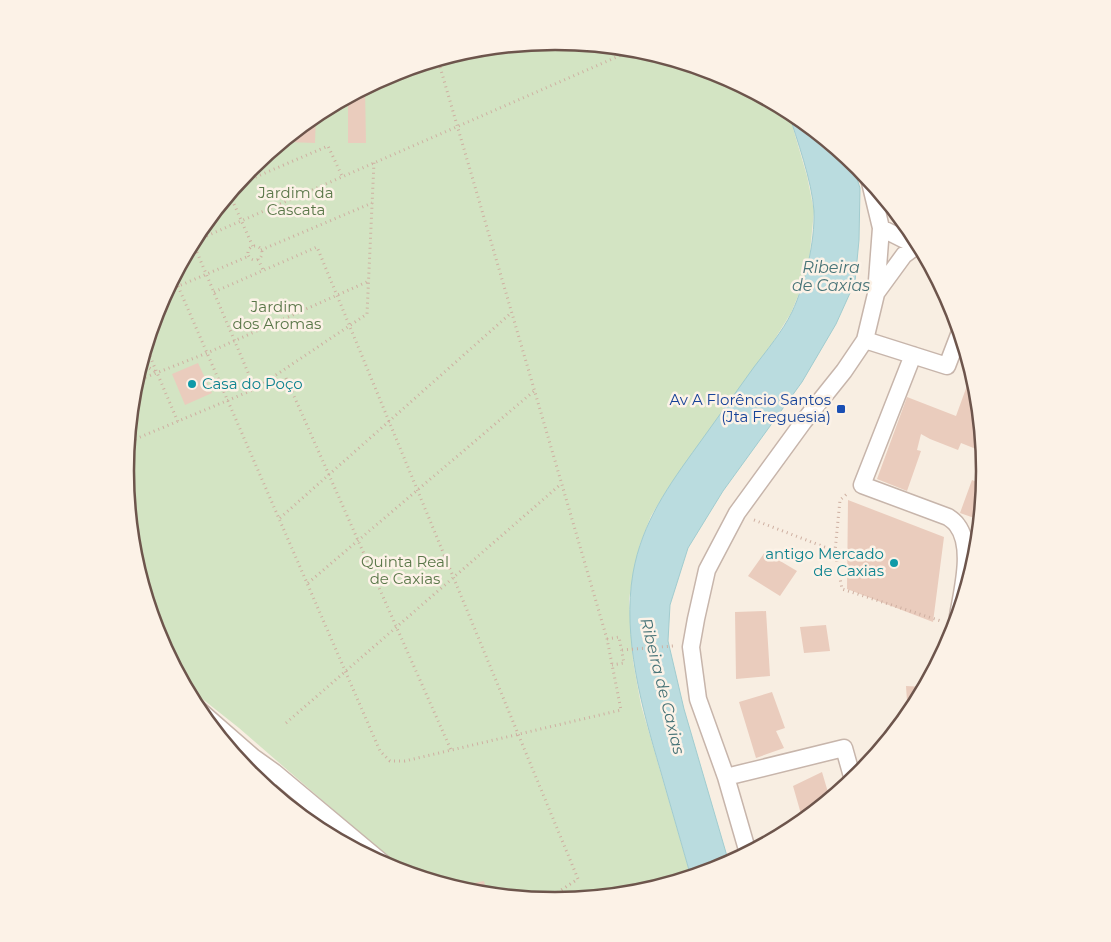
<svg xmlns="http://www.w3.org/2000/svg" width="1111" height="942" viewBox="0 0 1111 942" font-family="Montserrat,sans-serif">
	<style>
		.green { fill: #d3e4c3 }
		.water { fill: #badcdf; stroke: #a1cccf }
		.building { fill: #eaccbd }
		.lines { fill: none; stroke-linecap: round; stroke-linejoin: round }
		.street-casing { stroke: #c7b5ab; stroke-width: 19 }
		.path { stroke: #ceafa1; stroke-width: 3; stroke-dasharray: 1 4; stroke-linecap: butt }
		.street { stroke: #fff; stroke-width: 16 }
		.culture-dot { fill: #0f9aa8; stroke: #fcf2e7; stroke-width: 2 }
		.transit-dot { fill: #1a4fb4; stroke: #fcf2e7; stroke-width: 2 }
		.labels { text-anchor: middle; stroke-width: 5; stroke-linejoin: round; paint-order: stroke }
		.park-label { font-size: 15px; fill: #5a7749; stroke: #fcf2e7 }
		.culture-label { font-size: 15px; fill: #0d838f; stroke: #fcf2e7; text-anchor: start }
		.transit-label { font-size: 15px; fill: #164399; stroke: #fcf2e7; text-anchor: end }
		.water-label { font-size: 16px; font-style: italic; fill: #467377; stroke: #fcf2e7 }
		.rim { fill: none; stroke: #6d554c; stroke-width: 2.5 }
	</style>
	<rect width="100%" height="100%" fill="#f8eee2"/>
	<path class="green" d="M555 41 640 50 720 74 788 111 807 176 814 211 809 262 802 286 791 313 773 342 670 485 651 516 640 544 634 571 629 599 633 661 641 705 691 877 639 893 555 901 471 892 405 872 239 728 186 686 158 635 134 555 126 471 134 387 159 306 198 232 252 167 317 114 391 74 472 49Z"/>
	<path class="water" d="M788 111 851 160 860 188 859 240 855 282 836 324 802 382 723 491 688 548 670 605 668 641 684 709 729 863 720 868 691 877C681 841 670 805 660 769 642 708 622 637 633 573 642 522 669 485 698 445 717 419 735 393 754 367 767 350 782 332 792 312 805 284 815 242 814 211 812 181 797 140 788 111Z"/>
	<path class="building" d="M365 88 366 143H348V97Z
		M316 115 315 143 287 142V138Z
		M198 363 212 393 185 405 172 374Z
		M972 372 977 387 983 446 981 451 961 443 958 450 930 439 921 434 917 450 921 451 907 491 877 479 907 397 956 416Z
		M972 480 984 485 980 520 960 513Z
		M848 500 944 537 933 622 847 589Z
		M765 552 797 571 780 596 748 576Z
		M766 611 770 676 736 679 735 612Z
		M826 625 830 651 804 653 800 627Z
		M906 686 925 687 908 716Z
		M772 692 785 728 776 731 784 748 756 758 739 702Z
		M822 772 830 799 803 821 793 786Z
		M484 881 487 894 471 892 454 887Z"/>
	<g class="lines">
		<g class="street-casing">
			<path id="street" d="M881 228 921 248
				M877 292 904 255 919 244
				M865 340 947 366 960 332
				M913 355 862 485 948 517C951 519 955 522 957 525 974 547 962 591 958 616
				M198 709 253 757 274 772 384 864
				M726 777 844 748 853 780
				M266 786 274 772
				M748 853 726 777 698 699 691 647 696 619 707 570 737 513 804 421 844 371 865 340 876 294 881 228 869 178"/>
		</g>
		<path class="path" d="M237 185 328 146 342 176
			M230 195 253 247
			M229 196 233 194 234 189
			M193 242 635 49
			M193 243 255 389
			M248 253a7 7 0 1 1 14 0a7 7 0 1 1-14 0Z
			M261 250 372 203
			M258 259 263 270
			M174 277 380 751 390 761H405L621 710 607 639 438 60
			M167 291 249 256
			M214 292 317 247 578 879 546 900
			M146 347 178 422
			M141 363 156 372
			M286 378 451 750
			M136 381 207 353 369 281
			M130 433 133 440 255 389 367 314 374 162
			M280 518 511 313
			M754 520 835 551 840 500 848 493
			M835 551 842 589 941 621
			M308 583 534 391
			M607 639 619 637 624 663 612 665
			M622 650 673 646
			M286 723 561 484"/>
		<use href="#street" class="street"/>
	</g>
	<g class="culture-dot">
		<circle cx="192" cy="384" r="5"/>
		<circle cx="894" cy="563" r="5"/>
	</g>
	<rect class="transit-dot" x="836" y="404" width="10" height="10" rx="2.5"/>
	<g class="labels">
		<g class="park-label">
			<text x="296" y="198">Jardim da<tspan x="296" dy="17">Cascata</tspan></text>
			<text x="277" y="312">Jardim<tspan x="277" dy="17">dos Aromas</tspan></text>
			<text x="405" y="567">Quinta Real<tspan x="405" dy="17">de Caxias</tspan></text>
		</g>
		<g class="culture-label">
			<text x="202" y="389">Casa do Poço</text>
			<text x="884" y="559" text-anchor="end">antigo Mercado<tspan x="884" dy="17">de Caxias</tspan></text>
		</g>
		<g class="transit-label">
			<text x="831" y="405">Av A Florêncio Santos<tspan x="831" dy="17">(Jta Freguesia)</tspan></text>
		</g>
		<g class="water-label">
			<text x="831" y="273">Ribeira<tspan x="831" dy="18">de Caxias</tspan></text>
			<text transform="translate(663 686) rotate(76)" y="6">Ribeira de Caxias</text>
		</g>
	</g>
	<path d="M0 0H1111V942H0ZM134 471a421 421 0 1 1 842 0a421 421 0 1 1-842 0Z" fill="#fcf2e7" fill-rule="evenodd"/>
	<path class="rim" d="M134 471a421 421 0 1 1 842 0a421 421 0 1 1-842 0Z"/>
</svg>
